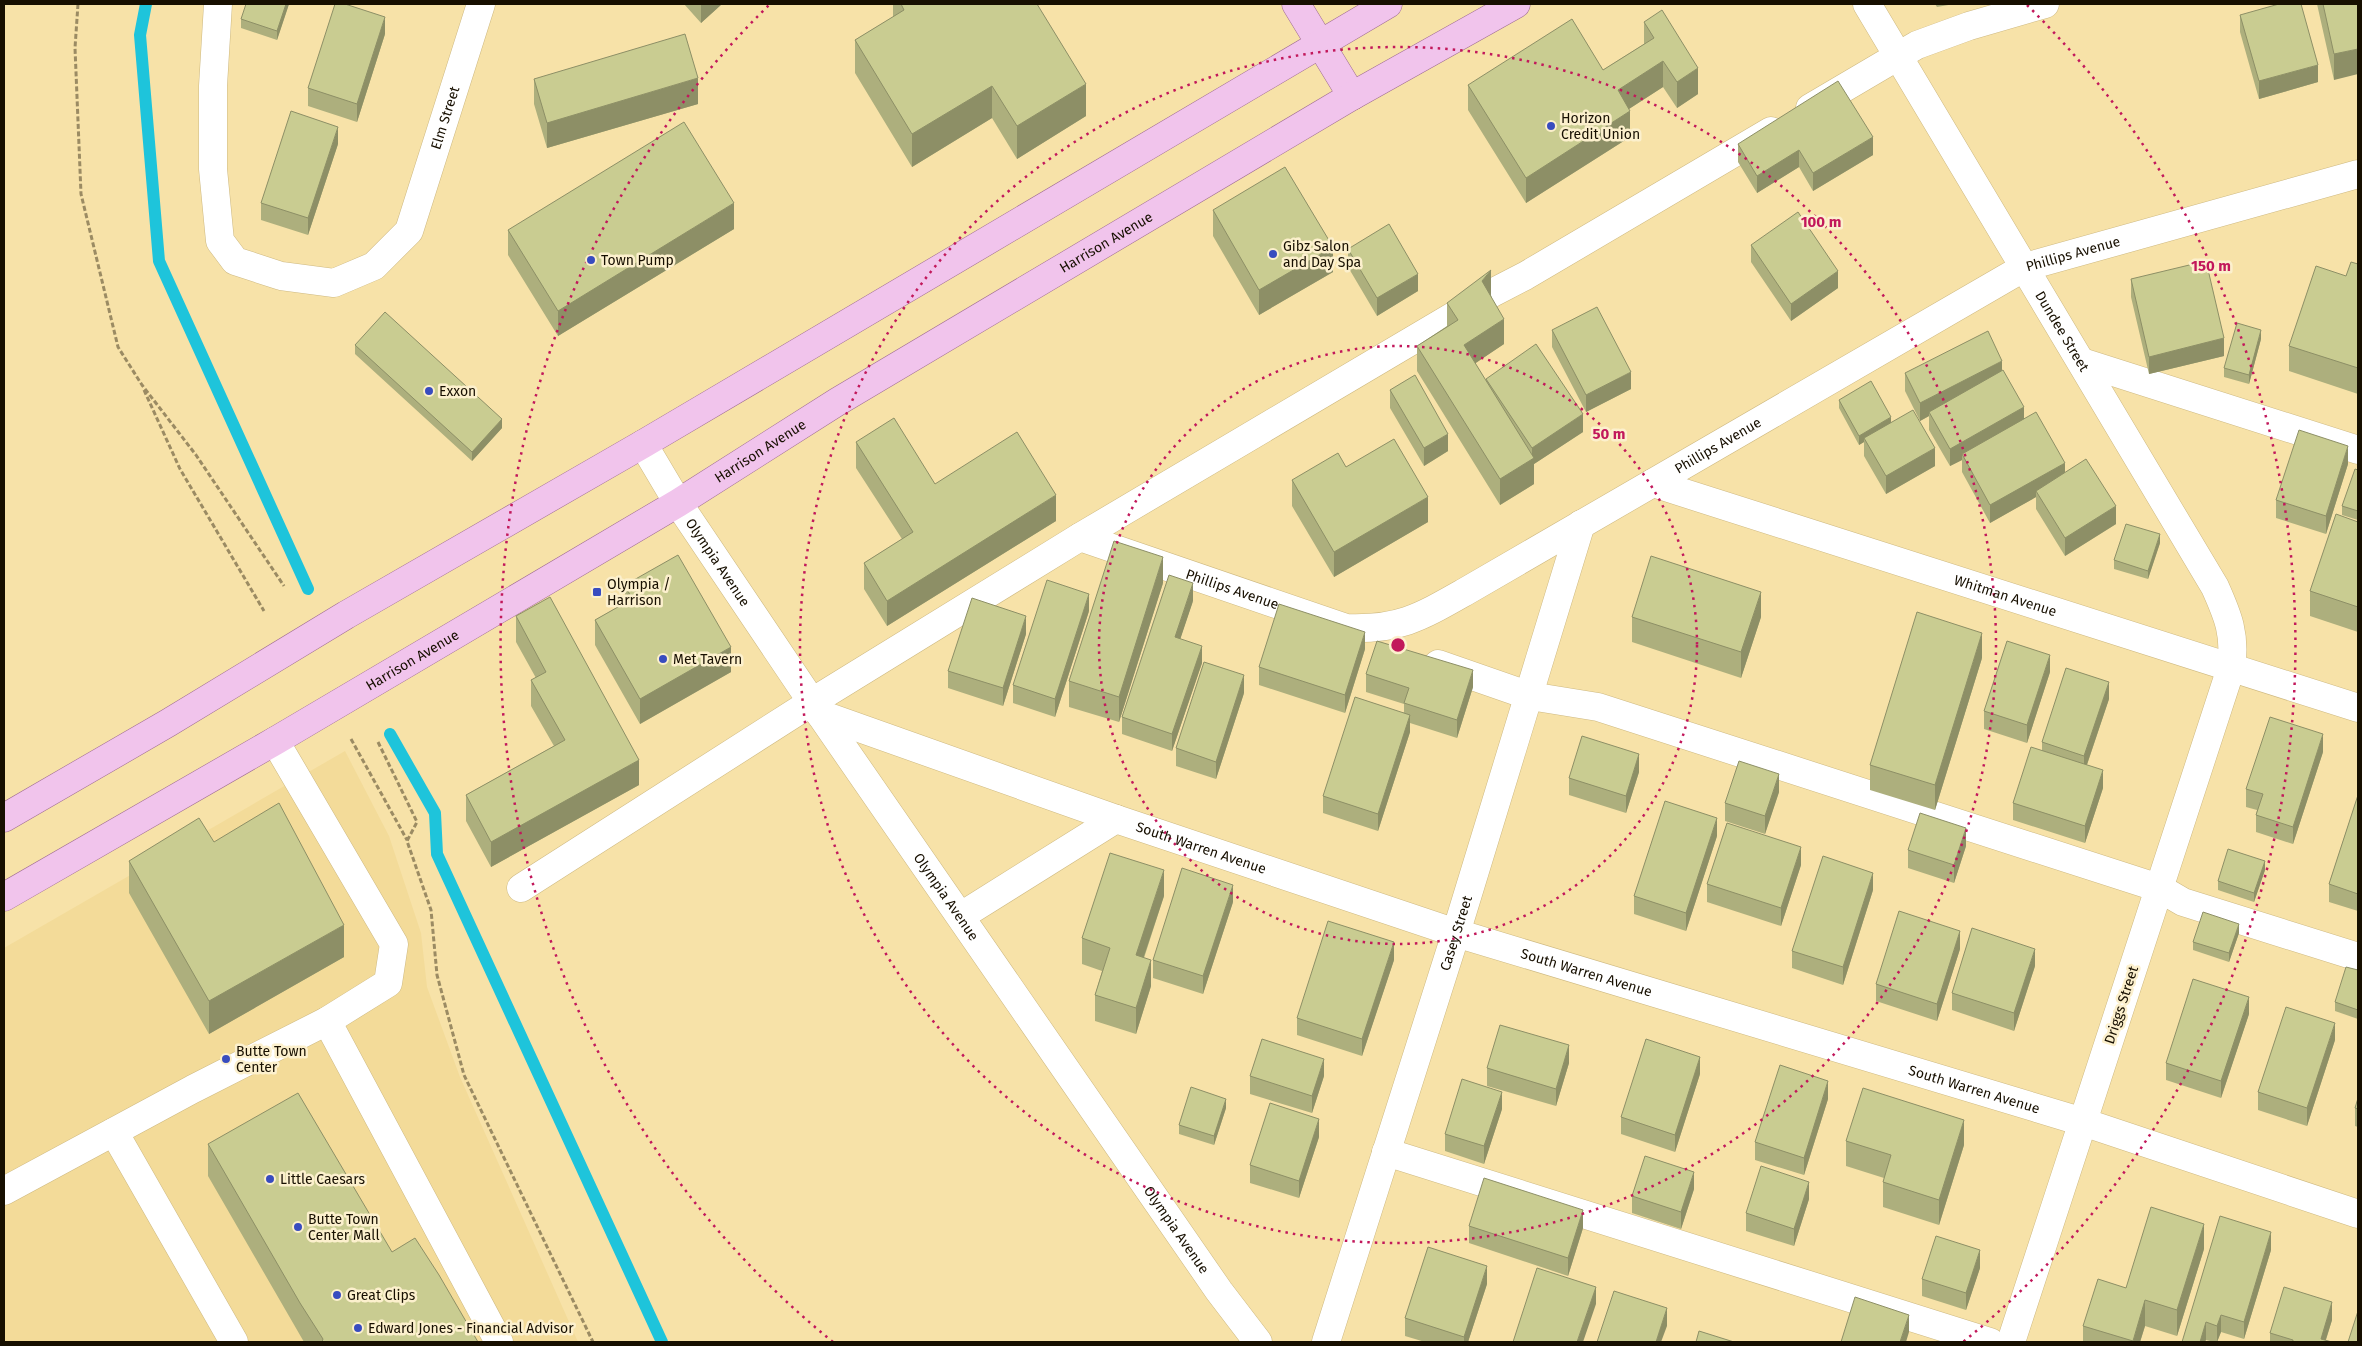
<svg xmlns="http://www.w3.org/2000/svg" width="2362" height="1346" viewBox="0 0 2362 1346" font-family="'Fira Sans',sans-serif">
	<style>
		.built { fill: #f3db99 }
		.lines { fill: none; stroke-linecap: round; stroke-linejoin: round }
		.stream { stroke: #1ec4db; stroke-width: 12 }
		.minor-casing { stroke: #ceb981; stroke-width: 29 }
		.major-casing { stroke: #9e6b91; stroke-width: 29 }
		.path { stroke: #9b8b63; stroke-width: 3; stroke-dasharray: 5 2.5; stroke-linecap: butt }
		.minor { stroke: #fff; stroke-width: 28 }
		.major { stroke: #f1c4ec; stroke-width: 28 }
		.wall { fill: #adaf7d }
		.shaded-wall { fill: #8d8f66 }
		.building { fill: #c9cc91; stroke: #8d8f66 }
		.ring { fill: none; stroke: #c2185b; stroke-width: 2.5; stroke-dasharray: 2.5 5 }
		.poi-dot { fill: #384cbf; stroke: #fcf0cd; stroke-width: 2 }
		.labels { text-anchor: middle; stroke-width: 5; stroke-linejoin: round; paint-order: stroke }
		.street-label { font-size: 14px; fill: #170f00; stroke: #fcf0cd }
		.poi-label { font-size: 14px; fill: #170f00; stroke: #fcf0cd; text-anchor: start }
		.centre { fill: #c2185b; stroke: #fcf0cd; stroke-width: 2.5 }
		.ring-label { font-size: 15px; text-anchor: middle; font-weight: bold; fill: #c2185b; stroke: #fcf0cd; stroke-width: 5; stroke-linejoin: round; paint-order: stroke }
	</style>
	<rect width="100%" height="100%" fill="#f7e2a8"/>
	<path class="built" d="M345 751 389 836 421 933 427 987 460 1077 578 1342H4V948Z"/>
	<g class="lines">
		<path class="stream" d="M146 4 140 35 159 261 308 589
			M390 734 435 813 437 854 662 1342"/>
		<g class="minor-casing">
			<g id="minor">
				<path id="s1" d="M218 4 213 86V169L220 241 235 261 281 276 334 283 374 266 409 231 481 4"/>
				<path id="s2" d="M1867 4 2215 587C2228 616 2236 635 2231 668L2011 1342"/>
				<path d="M1810 108 1917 45 1969 26 2045 4"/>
				<path d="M2082 362 2358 450"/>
				<path id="s3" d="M643 444 678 503 820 714 1219 1291 1258 1342"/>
				<path id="s4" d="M1653 483 2358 708"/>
				<path id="s5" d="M1080 537 1346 628C1398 630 1419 618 1463 593L2025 267 2358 174"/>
				<path d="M1438 664 1530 696 1598 707 2159 888 2183 902 2358 957"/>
				<path id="s6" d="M820 714 1116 819 1456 933 2083 1122 2358 1214"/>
				<path d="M521 888 812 702 1080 537 1494 292 1525 276 1771 131"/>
				<path d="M961 916 1116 819"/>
				<path d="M327 1021 499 1342"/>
				<path d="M114 1132 234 1342"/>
				<path d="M1386 1152 1990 1342"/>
				<path d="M4 1191 193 1089 327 1021 388 983 394 944 275 741"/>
				<path id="s7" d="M1326 1342 1456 933 1581 524"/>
			</g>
		</g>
		<g class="major-casing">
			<g id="major">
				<path d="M1296 4 1352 96"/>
				<path d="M4 818 168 723 346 615 643 444 1388 4"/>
				<path id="s8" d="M4 897 275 741 678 503 837 402 1352 96 1516 4"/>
			</g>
		</g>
		<path class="path" d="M78 4 75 48 81 194 118 347 142 385 196 455 284 586
			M144 390 180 469 264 611
			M351 739 407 840
			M378 742 417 822 407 841 431 910 437 975 464 1075 593 1342"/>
		<use href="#minor" class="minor"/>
		<use href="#major" class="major"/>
	</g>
	<path class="wall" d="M289 4 277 40 241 28V19Z
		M684 4H722L701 23Z
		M893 4H1037L1086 116 1017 159 992 118 912 167 855 73V40L893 17Z
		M1935 4H1954L1937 7Z
		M2317 4H2358L2334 80Z
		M2240 15 2318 82 2259 99 2240 32Z
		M1644 22 1698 94 1677 108 1663 87 1629 109 1630 137 1526 203 1468 110V85L1603 70 1644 44Z
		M385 34 357 122 308 106V88Z
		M534 79 698 104 547 148 534 104Z
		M338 144 308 235 261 220V203Z
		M1738 144 1873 155 1813 191 1799 167 1757 193 1738 162Z
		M1213 210 1333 272 1259 315 1213 236Z
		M734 229 558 336 508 255V230Z
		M1751 245 1838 288 1791 321 1751 262Z
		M1348 249 1418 291 1377 316 1348 267Z
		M2358 264V394L2289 371V346L2346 276Z
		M2131 279 2224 356 2149 374 2131 297Z
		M1491 295 1504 344 1475 363 1486 381V379L1583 432 1534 464V484L1500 505 1417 371V346L1447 326V303Z
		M1552 330 1631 389 1586 412 1552 347Z
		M2261 339 2249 384 2224 377V368Z
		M355 345 502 428 472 461 355 354Z
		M2002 370 2024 419 2065 473 2116 524 2065 556 2036 509V497L1990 523 1962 472V460L1950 466 1929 430V416L1920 421 1905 391V373Z
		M1390 390 1448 451 1424 466 1390 408Z
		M1839 400 1891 422 1935 466 1886 494 1864 456V442L1859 445 1839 408Z
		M856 442 935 484 1056 521 887 626 864 589V563L902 539 856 468Z
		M2348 464 2326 534 2276 518V500Z
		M1346 467 1428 522 1334 577 1292 506V480Z
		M2358 470V520L2342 515V506Z
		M2358 522V632L2310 616V591Z
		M2160 543 2148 579 2114 569V560Z
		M1163 583 1119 722 1069 707V681Z
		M625 585 731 672 640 724 595 645V620L625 603Z
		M1193 601 1180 639 1202 663 1172 751 1122 734V717Z
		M1089 611 1055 717 1013 703V685Z
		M516 616 639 785 491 867 466 821V795L554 746 531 706V680L536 678 516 642Z
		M1632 617H1761L1741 678 1632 642Z
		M1026 634 1003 706 948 688V671Z
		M1365 649 1345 713 1259 685V667Z
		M1982 658 1935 810 1870 790V765Z
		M2050 672 2027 743 1984 729V711Z
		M1366 674 1473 687 1457 738 1410 723V732L1378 831 1323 813V796L1404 712V704L1366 692Z
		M1244 693 1216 779 1176 766V748Z
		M2109 699 2087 765 2103 788 2085 843 2013 820V803L2042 750V742Z
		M2323 752 2293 844 2256 832V815L2257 810 2246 807V789Z
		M1639 772 1626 813 1569 795V778Z
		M1779 792 1765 834 1725 821V803Z
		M2358 795V911L2329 902V884Z
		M1717 836 1686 931 1634 914V896Z
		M214 842 344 957 209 1034 129 893V861Z
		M1966 846 1954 883 1908 868V850Z
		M1801 865 1781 926 1707 902V884Z
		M2265 870 2254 902 2218 890V881Z
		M1873 890 1843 985 1792 968V951Z
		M1164 896 1144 958 1151 986 1136 1034 1095 1021V995L1102 971 1082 964V938Z
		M1233 902 1203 994 1153 978V960Z
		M2239 933 2229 962 2193 950V942Z
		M1960 949 1937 1021 1876 1001V984Z
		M1394 960 1362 1056 1297 1035V1018Z
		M2035 966 2014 1031 1952 1010V993Z
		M2358 970V1019L2335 1011V1002Z
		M2249 1014 2221 1098 2166 1080V1063Z
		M2335 1040 2307 1126 2258 1110V1092Z
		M1569 1063 1556 1106 1487 1086V1068Z
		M1700 1074 1675 1152 1621 1134V1117Z
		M1250 1076H1324L1312 1113 1250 1094Z
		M2358 1098V1127L2355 1126V1108Z
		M1828 1099 1804 1175 1755 1160V1142Z
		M1226 1108 1214 1145 1179 1134V1125Z
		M1502 1109 1484 1164 1445 1151V1134Z
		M1319 1137 1299 1198 1250 1183V1165Z
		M1846 1141 1964 1145 1939 1225 1883 1207V1182L1884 1178 1846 1166Z
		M208 1144 392 1252 478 1342H304L208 1176Z
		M1694 1189 1681 1229 1632 1213V1196Z
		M1809 1199 1794 1246 1746 1231V1213Z
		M1469 1226 1583 1228 1568 1276 1469 1243Z
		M2204 1249 2177 1336 2145 1326 2140 1342H2083V1326L2126 1288Z
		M2271 1250 2244 1339 2221 1332 2217 1342H2214L2206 1340 2182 1342Z
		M1980 1268 1966 1310 1922 1296V1279Z
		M1487 1284 1468 1342H1425L1405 1336V1318Z
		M2332 1320 2326 1340 2332 1342H2270V1333Z"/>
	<path class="shaded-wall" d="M286 4H289L277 40V31Z
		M701 4H722L701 23Z
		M385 17V34L357 122V104Z
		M2358 49V74L2334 80V54Z
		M1663 61V87L1618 116V90Z
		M2318 65V82L2259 99V81Z
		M1698 68V94L1677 108V82Z
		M698 78V104L547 148V123Z
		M1086 84V116L1017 159V126Z
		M992 86V118L912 167V134Z
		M1630 111V137L1526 203V178Z
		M338 127V144L308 235V218Z
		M1873 137V155L1813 191V173Z
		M1799 150V167L1757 193V176Z
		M734 203V229L558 336V311Z
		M1333 247V272L1259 315V290Z
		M1491 270V295L1482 306V281Z
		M1838 271V288L1791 321V304Z
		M1418 274V291L1377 316V298Z
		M1504 319V344L1464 371V345Z
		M2261 330V339L2249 384V375Z
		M2224 338V356L2149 374V357Z
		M2002 361V378L1929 412V416L1920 421V403Z
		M1631 372V389L1586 412V395Z
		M2024 407V424L1962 454V460L1950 466V449Z
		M1583 414V432L1534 464V484L1500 505V479L1532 459V448Z
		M1891 417V426L1864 438V442L1859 445V436Z
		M502 419V428L472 461V452Z
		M1448 434V451L1424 466V448Z
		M2348 446V464L2326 534V516Z
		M1935 448V466L1886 494V476Z
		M2065 463V481L2036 491V497L1990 523V505Z
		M1056 495V521L887 626V601Z
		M1428 497V522L1334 577V552Z
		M2116 506V524L2065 556V538Z
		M2160 534V543L2148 579V571Z
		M1163 557V583L1119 722V697Z
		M1193 583V601L1175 655V637Z
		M1761 592V617L1741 678V652Z
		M1089 594V611L1055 717V699Z
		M1026 616V634L1003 706V688Z
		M1365 632V649L1345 713V695Z
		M1982 633V658L1935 810V785Z
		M1202 646V663L1172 751V734Z
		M731 647V672L640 724V699Z
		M2050 655V672L2027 743V725Z
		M1473 670V687L1457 738V720Z
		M1244 675V693L1216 779V762Z
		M2109 682V699L2084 773V756Z
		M1410 715V732L1378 831V814Z
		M2323 734V752L2293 844V827Z
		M1639 754V772L1626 813V796Z
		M639 760V785L491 867V842Z
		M2103 770V788L2085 843V826Z
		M1779 774V792L1765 834V816Z
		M1717 818V836L1686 931V913Z
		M1966 828V846L1954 883V865Z
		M1801 847V865L1781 926V908Z
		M2265 861V870L2254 902V893Z
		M1164 870V896L1136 980V955Z
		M1873 873V890L1843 985V967Z
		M1233 885V902L1203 994V976Z
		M2239 924V933L2229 962V953Z
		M344 925V957L209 1034V1001Z
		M1960 931V949L1937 1021V1004Z
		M1394 942V960L1362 1056V1039Z
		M2035 949V966L2014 1031V1013Z
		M1151 960V986L1136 1034V1008Z
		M2249 997V1014L2221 1098V1081Z
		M2335 1023V1040L2307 1126V1108Z
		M1569 1045V1063L1556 1106V1089Z
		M1700 1057V1074L1675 1152V1135Z
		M1324 1059V1076L1312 1113V1096Z
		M1828 1081V1099L1804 1175V1158Z
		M1502 1092V1109L1484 1164V1146Z
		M1226 1099V1108L1214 1145V1136Z
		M1319 1119V1137L1299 1198V1181Z
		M1964 1120V1145L1939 1225V1200Z
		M1694 1172V1189L1681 1229V1212Z
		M1809 1182V1199L1794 1246V1229Z
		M1583 1210V1228L1568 1276V1258Z
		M2204 1224V1249L2177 1336V1310Z
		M2271 1232V1250L2244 1339V1322Z
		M1980 1250V1268L1966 1310V1293Z
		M1487 1266V1284L1468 1342H1464V1337Z
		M1596 1287V1304L1583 1342H1577Z
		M2145 1300V1326L2140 1342H2133Z
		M2332 1302V1320L2325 1342 2321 1339Z
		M1667 1308V1326L1661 1342H1656Z
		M1909 1315V1332L1906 1342H1900Z
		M2221 1315V1332L2217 1342V1326Z
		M2206 1322V1340L2205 1342H2200Z"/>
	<path class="building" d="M246 4H286L277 31 241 19Z
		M335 4H345L385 17 357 104 308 88Z
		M901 4H1037L1086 84 1017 126 992 86 912 134 855 40 904 10Z
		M2279 4H2301L2318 65 2259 81 2240 15Z
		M2323 4H2358V49L2334 54Z
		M1662 10 1698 68 1677 82 1663 61 1618 90 1630 111 1526 178 1468 85 1572 19 1603 70 1654 38 1644 22Z
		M685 34 698 78 547 123 534 79Z
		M1838 81 1873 137 1813 173 1799 150 1757 176 1738 144Z
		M291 111 338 127 308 218 261 203Z
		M684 122 734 203 558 311 508 230Z
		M1285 167 1333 247 1259 290 1213 210Z
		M1798 212 1838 271 1791 304 1751 245Z
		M1389 224 1418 274 1377 298 1348 249Z
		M2206 261 2224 338 2149 357 2131 279Z
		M2351 262 2358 264V368L2289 346 2316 266 2346 276Z
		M1491 270 1482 281 1504 319 1464 345 1534 458 1500 479 1417 346 1458 320 1447 303Z
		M1597 307 1631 372 1586 395 1552 330Z
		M385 312 502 419 472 452 355 345Z
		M2237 323 2261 330 2249 375 2224 368Z
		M1988 331 2002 361 1920 403 1905 373Z
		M1536 344 1583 414 1532 448 1486 379Z
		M2003 370 2024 407 1950 449 1929 412Z
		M1415 375 1448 434 1424 448 1390 390Z
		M1871 381 1891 417 1859 436 1839 400Z
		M1913 410 1935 448 1886 476 1864 438Z
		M2036 412 2065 463 1990 505 1962 454Z
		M894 418 935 484 1017 432 1056 495 887 601 864 563 913 532 856 442Z
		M2299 430 2348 446 2326 516 2276 500Z
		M1394 439 1428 497 1334 552 1292 480 1338 453 1346 467Z
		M2086 459 2116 506 2065 538 2036 491Z
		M2355 469 2358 470V511L2342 506Z
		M2336 514 2358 522V607L2310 591Z
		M2126 524 2160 534 2148 571 2114 560Z
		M1114 541 1163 557 1119 697 1069 681Z
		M678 555 731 647 640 699 595 620 632 599 625 585Z
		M1651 556 1761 592 1741 652 1632 617Z
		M1169 575 1193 583 1175 637 1202 646 1172 734 1122 717Z
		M1047 580 1089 594 1055 699 1013 685Z
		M550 597 639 760 491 842 466 795 565 740 531 680 546 672 516 616Z
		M972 598 1026 616 1003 688 948 671Z
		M1279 604 1365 632 1345 695 1259 667Z
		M1917 612 1982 633 1935 785 1870 765Z
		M1377 641 1473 670 1457 720 1404 703 1409 688 1366 674Z
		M2007 641 2050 655 2027 725 1984 711Z
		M1204 662 1244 675 1216 762 1176 748Z
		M2066 668 2109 682 2084 756 2042 742Z
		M1355 697 1410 715 1378 814 1323 796Z
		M2270 717 2323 734 2293 827 2256 815 2263 794 2246 789Z
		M1582 736 1639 754 1626 796 1569 778Z
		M2031 747 2103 770 2085 826 2013 803Z
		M1739 761 1779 774 1765 816 1725 803Z
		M2358 795V894L2329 884Z
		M1665 801 1717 818 1686 913 1634 896Z
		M279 803 344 925 209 1001 129 861 199 818 214 842Z
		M1920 813 1966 828 1954 865 1908 850Z
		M1727 823 1801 847 1781 908 1707 884Z
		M2228 849 2265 861 2254 893 2218 881Z
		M1110 853 1164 870 1136 955 1151 960 1136 1008 1095 995 1110 948 1082 938Z
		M1823 856 1873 873 1843 967 1792 951Z
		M1182 868 1233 885 1203 976 1153 960Z
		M1899 911 1960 931 1937 1004 1876 984Z
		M2203 912 2239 924 2229 953 2193 942Z
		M1328 921 1394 942 1362 1039 1297 1018Z
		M1972 928 2035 949 2014 1013 1952 993Z
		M2346 967 2358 970V1010L2335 1002Z
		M2193 979 2249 997 2221 1081 2166 1063Z
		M2286 1007 2335 1023 2307 1108 2258 1092Z
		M1500 1025 1569 1045 1556 1089 1487 1068Z
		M1262 1039 1324 1059 1312 1096 1250 1076Z
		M1646 1039 1700 1057 1675 1135 1621 1117Z
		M1780 1065 1828 1081 1804 1158 1755 1142Z
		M1462 1079 1502 1092 1484 1146 1445 1134Z
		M1191 1087 1226 1099 1214 1136 1179 1125Z
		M1863 1088 1964 1120 1939 1200 1883 1182 1891 1155 1846 1141Z
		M298 1093 392 1252 415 1238 439 1275 478 1342H322L323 1339 300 1303 208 1144Z
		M2358 1098V1109L2355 1108Z
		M1270 1103 1319 1119 1299 1181 1250 1165Z
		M1645 1156 1694 1172 1681 1212 1632 1196Z
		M1761 1166 1809 1182 1794 1229 1746 1213Z
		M1484 1178 1583 1210 1568 1258 1469 1226Z
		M2151 1207 2204 1224 2177 1310 2145 1300 2133 1341 2083 1326 2098 1279 2126 1288Z
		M2220 1216 2271 1232 2244 1322 2221 1315 2217 1326 2206 1322 2200 1342H2182Z
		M1936 1236 1980 1250 1966 1293 1922 1279Z
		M1428 1247 1487 1266 1464 1337 1405 1318Z
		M1537 1268 1596 1287 1577 1342H1513Z
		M2284 1287 2332 1302 2321 1339 2332 1342H2293V1340L2270 1333Z
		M1614 1291 1667 1308 1656 1342H1597Z
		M1855 1297 1909 1315 1900 1342H1841Z
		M2358 1311V1342H2348Z
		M1699 1331 1734 1342H1696Z"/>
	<g class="ring">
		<circle cx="1398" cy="645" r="299"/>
		<circle cx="1398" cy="645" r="598"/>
		<path d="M833 1342A897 897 0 0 1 769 5M2027 5A897 897 0 0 1 1963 1342"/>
	</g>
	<g class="poi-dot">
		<circle cx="1551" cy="126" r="5"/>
		<circle cx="1273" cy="254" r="5"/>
		<circle cx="591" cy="260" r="5"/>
		<circle cx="429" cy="391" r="5"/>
		<rect x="592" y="587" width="10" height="10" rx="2.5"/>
		<circle cx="663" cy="659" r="5"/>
		<circle cx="226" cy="1059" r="5"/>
		<circle cx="270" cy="1179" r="5"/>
		<circle cx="298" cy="1227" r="5"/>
		<circle cx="337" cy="1295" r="5"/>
		<circle cx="358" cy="1328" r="5"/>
	</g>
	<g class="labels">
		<g class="street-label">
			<text dy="5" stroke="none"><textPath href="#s1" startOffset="576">Elm Street</textPath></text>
			<text dy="5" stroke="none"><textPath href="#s8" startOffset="1282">Harrison Avenue</textPath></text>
			<text dy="5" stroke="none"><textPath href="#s5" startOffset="1105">Phillips Avenue</textPath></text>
			<text dy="5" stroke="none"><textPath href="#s2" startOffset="381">Dundee Street</textPath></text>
			<text dy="5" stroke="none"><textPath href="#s5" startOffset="700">Phillips Avenue</textPath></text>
			<text dy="5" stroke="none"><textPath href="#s8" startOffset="878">Harrison Avenue</textPath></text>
			<text dy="5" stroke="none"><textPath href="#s3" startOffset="140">Olympia Avenue</textPath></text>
			<text dy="5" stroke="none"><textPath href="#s5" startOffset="161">Phillips Avenue</textPath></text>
			<text dy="5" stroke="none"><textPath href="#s4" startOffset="370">Whitman Avenue</textPath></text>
			<text dy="5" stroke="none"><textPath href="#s8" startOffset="472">Harrison Avenue</textPath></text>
			<text dy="5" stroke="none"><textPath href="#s6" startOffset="404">South Warren Avenue</textPath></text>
			<text dy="5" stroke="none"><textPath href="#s3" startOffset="545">Olympia Avenue</textPath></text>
			<text dy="5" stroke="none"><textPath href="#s7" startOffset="429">Casey Street</textPath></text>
			<text dy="5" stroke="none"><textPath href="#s6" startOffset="809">South Warren Avenue</textPath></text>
			<text transform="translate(2121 1005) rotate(-72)" y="5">Driggs Street</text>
			<text dy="5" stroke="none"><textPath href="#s6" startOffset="1214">South Warren Avenue</textPath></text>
			<text dy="5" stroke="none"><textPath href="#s3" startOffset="950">Olympia Avenue</textPath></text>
		</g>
		<g class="poi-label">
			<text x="1561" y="123">Horizon<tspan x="1561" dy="16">Credit Union</tspan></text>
			<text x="1283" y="251">Gibz Salon<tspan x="1283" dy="16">and Day Spa</tspan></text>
			<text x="601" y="265">Town Pump</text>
			<text x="439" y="396">Exxon</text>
			<text x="607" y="589">Olympia /<tspan x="607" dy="16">Harrison</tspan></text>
			<text x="673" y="664">Met Tavern</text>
			<text x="236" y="1056">Butte Town<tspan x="236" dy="16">Center</tspan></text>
			<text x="280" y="1184">Little Caesars</text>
			<text x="308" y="1224">Butte Town<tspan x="308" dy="16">Center Mall</tspan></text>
			<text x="347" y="1300">Great Clips</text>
			<text x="368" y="1333">Edward Jones - Financial Advisor</text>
		</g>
	</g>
	<circle cx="1398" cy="645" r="8" class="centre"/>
	<g class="ring-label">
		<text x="1821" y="227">100 m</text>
		<text x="2211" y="271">150 m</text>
		<text x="1609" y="439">50 m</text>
	</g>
	<rect width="2362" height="1346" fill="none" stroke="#170f00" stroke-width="10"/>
</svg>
